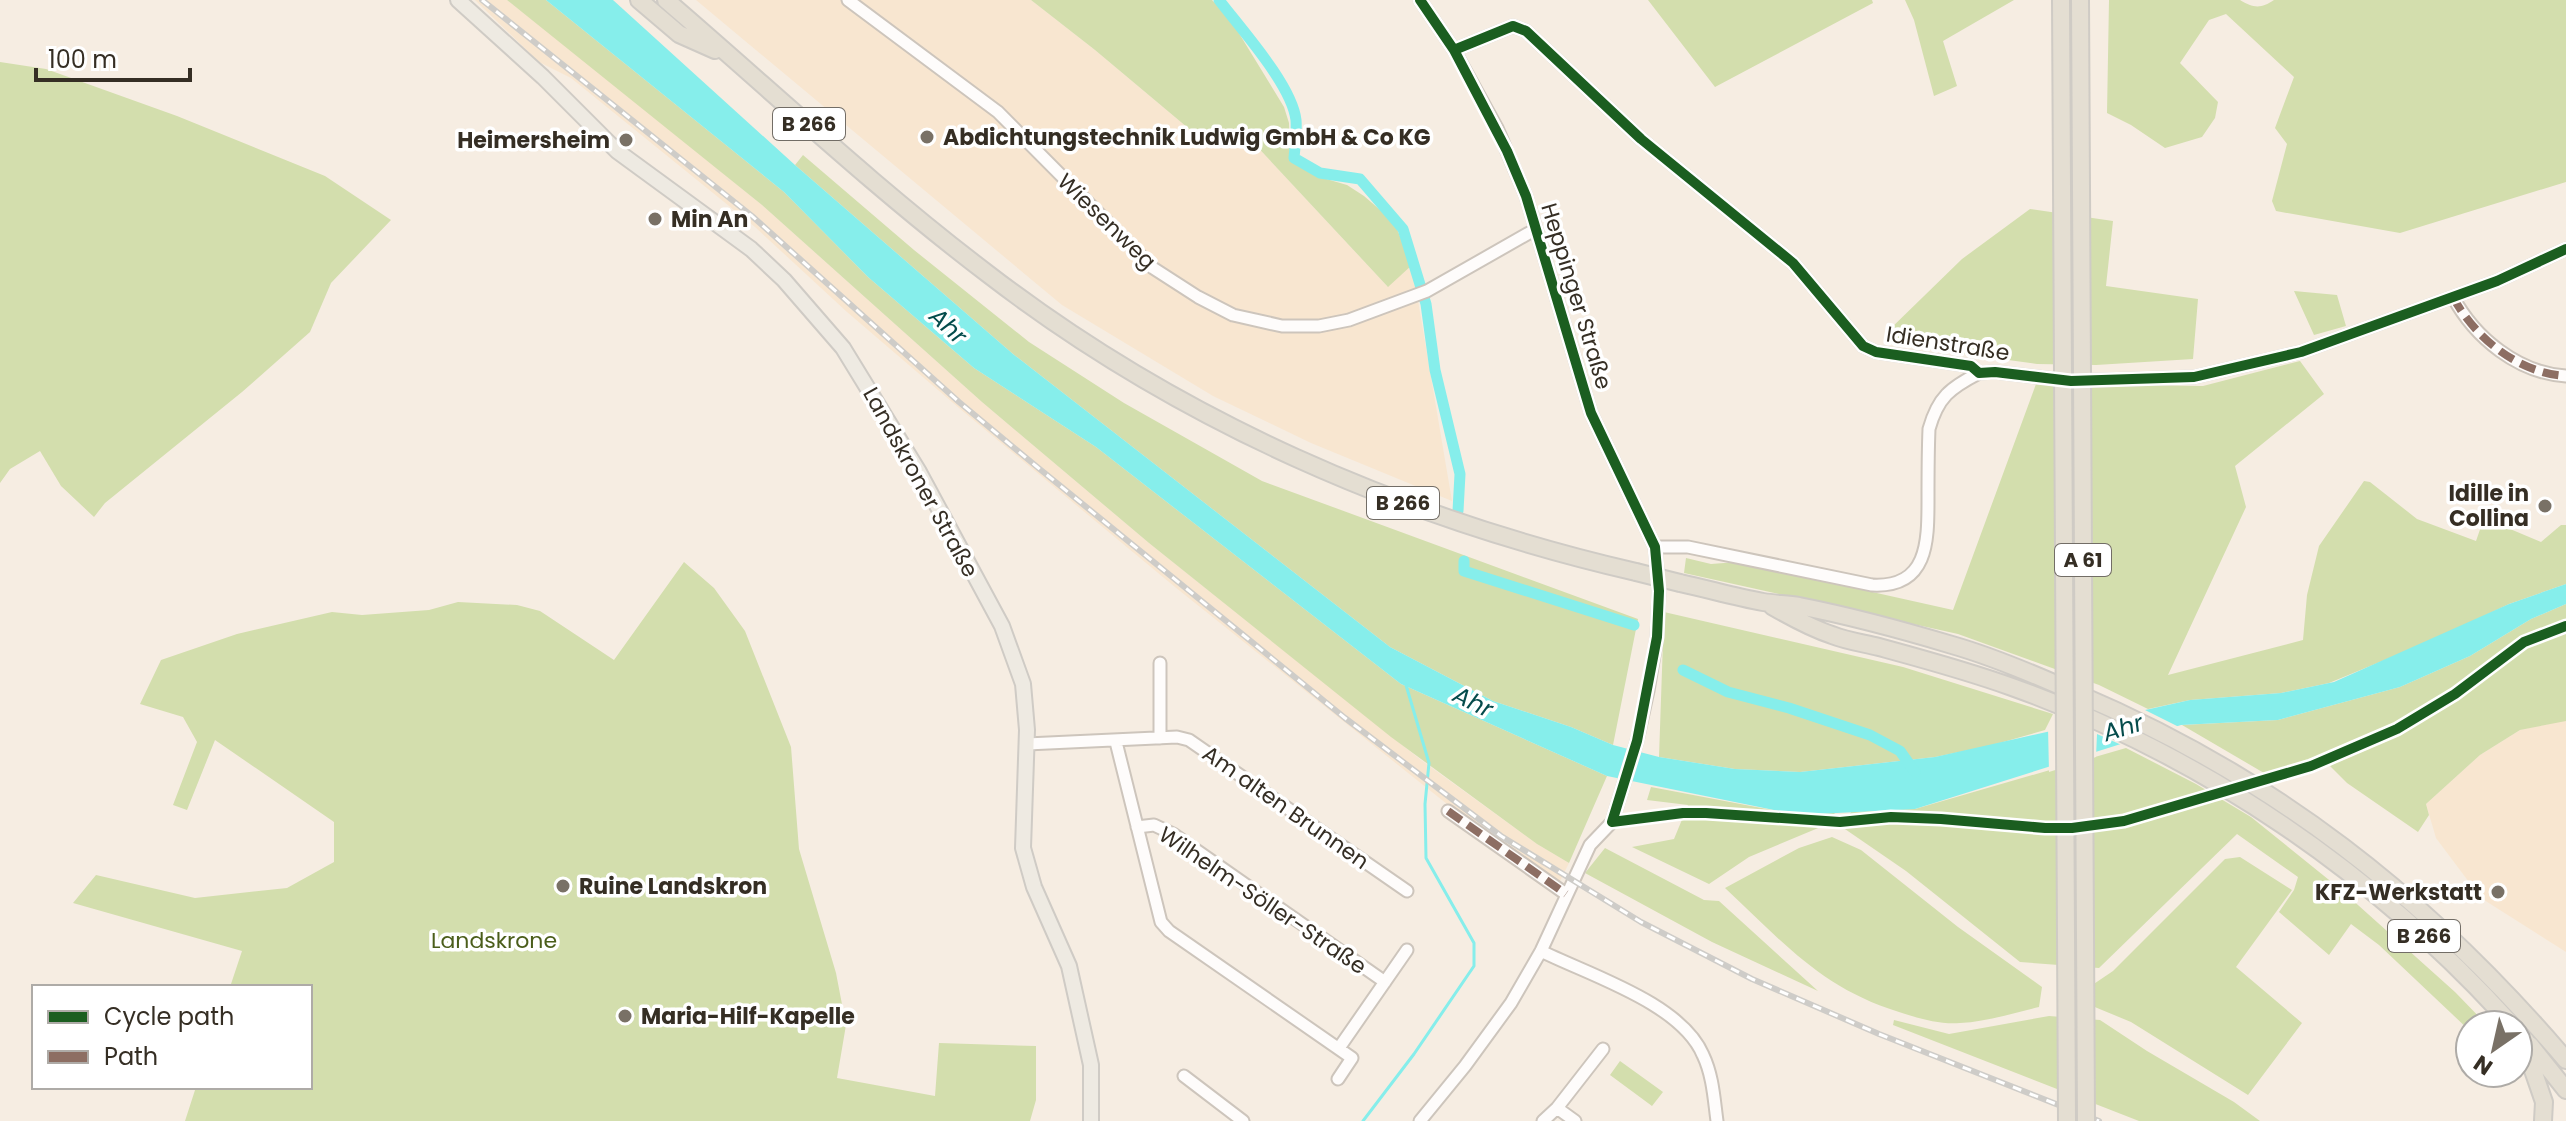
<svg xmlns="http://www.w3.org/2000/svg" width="2566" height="1121" viewBox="0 0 2566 1121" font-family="Poppins,sans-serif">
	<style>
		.built { fill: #f8e6d0 }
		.green { fill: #d3dead }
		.water { fill: #86eeeb }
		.pier { fill: #f6ede2 }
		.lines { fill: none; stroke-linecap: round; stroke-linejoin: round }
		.stream { stroke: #86eeeb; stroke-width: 3 }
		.canal { stroke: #86eeeb; stroke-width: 11 }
		.minor-casing { stroke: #cdc5bc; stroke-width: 15 }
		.major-casing { stroke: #cfcbc5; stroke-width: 18 }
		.highway-casing { stroke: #cfcbc5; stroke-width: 20 }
		.minor { stroke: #fefcfb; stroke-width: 11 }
		.major { stroke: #eeeae2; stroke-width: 14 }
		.highway { stroke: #e4ded2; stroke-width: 16 }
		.rail-casing { stroke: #ceccc8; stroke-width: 6 }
		.rail { stroke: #fff; stroke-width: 3; stroke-dasharray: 9; stroke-linecap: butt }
		.highway-bridge-casing { stroke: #cfcbc5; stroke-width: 20; stroke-linecap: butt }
		.highway-bridge { stroke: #e4ded2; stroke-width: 16 }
		.quiet { stroke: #8d6e63; stroke-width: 8; stroke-dasharray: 16 8; stroke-linecap: butt }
		.cycleway-casing { stroke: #fff; stroke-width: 15 }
		.cycleway { stroke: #1b5e20; stroke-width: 10 }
		.poi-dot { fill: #797166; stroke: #fff; stroke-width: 3 }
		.labels { text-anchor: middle; stroke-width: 7; stroke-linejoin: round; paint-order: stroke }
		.shield { fill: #fff; stroke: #726d66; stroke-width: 2 }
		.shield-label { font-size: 20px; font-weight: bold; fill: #352e24 }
		.poi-label { font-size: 22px; font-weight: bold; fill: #352e24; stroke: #fff; text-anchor: start }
		.street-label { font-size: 22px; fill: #352e24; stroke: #fff }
		.park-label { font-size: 22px; fill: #4b5e1b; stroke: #fff }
		.water-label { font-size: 24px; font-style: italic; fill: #054c4c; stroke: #fff }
	</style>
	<rect width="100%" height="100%" fill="#f6ede2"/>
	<path class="built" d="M475 0H507L584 60 762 205 982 402 1149 543 1421 760 1537 844 1569 863 1558 885 1467 820 1175 587 959 408 847 312 755 227 571 78 539 62Z
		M696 0H1031L1095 50 1194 133 1251 140 1387 286 1412 265 1452 501 1311 443 1213 396 1062 305Z
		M2566 720V952L2481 898 2436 838 2426 804 2480 755 2520 730Z"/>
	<path class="green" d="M507 0H546L784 192 868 277 974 368 1096 447 1401 684 1607 776 1569 863 1537 844 1391 737 1149 543 982 402 762 205Z
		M1031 0H1212L1229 17 1284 107 1289 123 1290 161 1316 176 1347 185 1364 196 1394 222 1412 265 1388 287 1251 140 1194 133 1095 50Z
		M1648 0H1872L1873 3 1715 87Z
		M1905 0H2014L1943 41 1957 86 1934 96 1914 20Z
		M2109 0H2240C2253 8 2261 9 2274 0H2566V182L2400 233 2276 211 2272 201 2287 144 2275 128 2294 77 2226 14 2209 20 2180 63 2218 102 2215 118 2202 137 2165 148 2131 125 2107 113Z
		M0 62 46 69 177 116 325 176 391 220 331 283 310 332 242 392 105 503 94 517 61 486 40 451 10 469 0 483Z
		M803 155 914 250 1029 342 1124 403 1262 481 1638 619 1613 745 1571 727 1493 701 1390 647 1013 354 795 165Z
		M2030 209 2113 221 2106 286 2198 299 2193 359 2096 365 2037 364 1898 345 1886 333 1962 259Z
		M2294 291 2337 295 2346 326 2314 335Z
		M2300 361 2324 394 2235 466 2246 507 2168 675 2303 640 2307 595 2319 546 2364 481 2370 482 2417 519 2476 541 2484 518 2541 542 2561 525H2566V584L2509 604 2438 638 2329 683 2281 693 2190 700 2148 709 2099 685 1958 634 1684 573 1686 558 1711 564 1737 562 1953 610 2036 384 2203 386Z
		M684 562 714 588 745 631 791 747 799 849 836 973 846 1025 837 1078 935 1096 939 1043 1036 1046V1100L1030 1121H185L196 1087H310V987H230L242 951 73 903 96 875 195 898 287 888 334 862V822L215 740 187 810 173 805 197 742 183 717 140 704 161 660 237 634 332 612 362 615 429 610 458 602 517 605 540 611 614 660Z
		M2566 604V721L2520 730 2480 755 2426 804 2429 815 2418 832 2347 783 2330 766 2264 773 2182 725 2278 720 2400 687 2470 656 2531 619Z
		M1664 612 1903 667 2053 714 2045 730 1989 746 1935 757 1800 772 1735 769 1659 757Z
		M2126 748 2196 784 2251 817 2339 888 2455 992 2487 1025H2470V1031L2379 945 2351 924 2329 955 2279 912 2294 890 2298 877 2237 834 2099 968 2020 962 1906 871 1842 827 1851 812 1915 809Z
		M1651 787 1798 815 1835 813 1823 826 1749 857 1709 884 1632 847 1674 839 1688 805 1647 800Z
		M1832 837 1861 850 1958 927 2042 987 2039 1007C2013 1013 1986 1022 1960 1023 1941 1025 1917 1018 1899 1012 1821 988 1783 942 1725 888L1799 848Z
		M1605 848 1704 900 1719 901 1818 991 1712 942 1585 873Z
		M2240 857 2292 890 2236 967 2302 1023 2248 1095 2131 1022 2073 998 2113 971 2225 859Z
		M2049 1016 2100 1020 2147 1051 2234 1102 2260 1121H2139L1893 1025 1894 1020 1949 1034Z
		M1620 1061 1663 1092 1652 1106 1610 1075Z"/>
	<path class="water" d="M546 0H613L795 165 1013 354 1390 647 1493 701 1571 727 1613 745 1659 757 1735 769 1800 772 1935 757 2190 700 2281 693 2334 682 2509 604 2566 584V604L2531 619 2470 656 2400 687 2278 720 2181 725 1915 809 1798 815 1607 776 1401 684 1096 447 974 368 868 277 784 192Z"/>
	<path class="pier" d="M2139 707 2183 729 2126 747 2097 734 2096 757 2049 772 2048 727Z"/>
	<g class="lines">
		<path class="stream" d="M1363 1121 1414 1054 1474 966V943L1426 858 1425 804 1429 763 1406 685"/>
		<path class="canal" d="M1219 0C1241 29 1292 85 1296 120 1297 132 1295 146 1294 158L1320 173 1360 179 1403 229 1426 304 1435 370 1460 474 1458 511
			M1464 561V571L1634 625
			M1683 670 1728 692 1789 708 1870 735 1900 751 1915 772"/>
		<g class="minor-casing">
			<path id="minor" d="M848 0 998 112 1153 268 1198 297 1233 315 1282 326H1319L1349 320 1427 291 1536 229
				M1420 0 1454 50 1497 128 1526 196 1591 413 1655 547 1659 591 1657 637 1648 691 1637 741 1612 822 1590 845 1541 951 1511 1003 1465 1066 1420 1121
				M1454 50 1513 26 1526 31 1641 139 1793 263 1863 346 1876 352 1971 366 1979 373 1995 372 2071 381 2194 377 2301 352 2497 281 2566 249
				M2453 297C2475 338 2518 373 2566 376
				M1655 547H1688L1872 585C1928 588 1928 542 1928 500 1928 476 1928 453 1929 429 1938 397 1950 388 1979 373
				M1160 663V738
				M1116 742 1161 922 1169 931 1352 1058 1338 1079
				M1027 744 1177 737 1189 740 1407 891
				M1448 811 1566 894
				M1137 827 1154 825 1173 834 1385 982
				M1541 951C1589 975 1681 1003 1703 1055 1713 1076 1714 1099 1717 1121
				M1339 1048 1407 950
				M1184 1076 1243 1121
				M1557 1108 1575 1121
				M1543 1121 1557 1108 1603 1049"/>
		</g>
		<g class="major-casing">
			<path id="major" d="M458 0 543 77 617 151 751 249 784 280 843 348 919 472 1002 626 1023 684 1027 730 1023 848 1034 887 1069 966 1091 1065V1121"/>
		</g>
		<g class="highway-casing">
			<path id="highway" d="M639 0 679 34 715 50
				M666 0C773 92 876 189 988 274 1179 421 1402 518 1636 572
				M1680 583C1708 589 1735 597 1763 602 1775 604 1787 604 1799 606 1850 616 1902 630 1952 645 1994 657 2036 675 2076 693 2274 777 2427 897 2566 1060
				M1772 606C1791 617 1811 628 1832 635 1847 641 1863 643 1879 647 1923 659 1968 671 2012 687 2204 756 2375 873 2512 1025
				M2526 1041V1050L2544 1102 2543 1121
				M2530 1045 2566 1090"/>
		</g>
		<use href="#minor" class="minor"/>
		<use href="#major" class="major"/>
		<use href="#highway" class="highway"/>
		<g class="rail-casing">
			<path id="rail" d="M482 0 752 216 959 402 1036 466 1345 718 1501 836 1641 922 1752 979 1879 1034 2099 1121"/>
		</g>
		<use href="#rail" class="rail"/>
		<g class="highway-bridge-casing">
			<path id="highway-bridge" d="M2061 0 2067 1121
				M2080 0 2086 1121
				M1636 572 1680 583"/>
		</g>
		<use href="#highway-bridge" class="highway-bridge"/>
		<path class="quiet" d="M2453 297C2475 338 2518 373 2566 376
			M1448 811 1566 894"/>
		<g class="cycleway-casing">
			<path id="cycleway" d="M1420 0 1454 50 1507 151 1526 196 1591 413 1655 547 1659 591 1657 637 1637 741 1612 822 1683 813H1706L1840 822 1891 817 1941 819 2045 828H2072L2124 821 2311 766 2397 729 2455 694 2524 642 2566 626
				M1454 50 1513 26 1526 31 1641 139 1793 263 1863 346 1876 352 1971 366 1979 373 1995 372 2071 381 2194 377 2301 352 2497 281 2566 249"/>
		</g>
		<use href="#cycleway" class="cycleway"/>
	</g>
	<g class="poi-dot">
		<circle cx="927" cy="137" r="8"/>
		<circle cx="626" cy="140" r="8"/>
		<circle cx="655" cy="219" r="8"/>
		<circle cx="2545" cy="506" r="8"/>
		<circle cx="563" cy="886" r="8"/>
		<circle cx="2498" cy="892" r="8"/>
		<circle cx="625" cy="1016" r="8"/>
	</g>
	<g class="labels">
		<g class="shield">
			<rect x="773" y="108" width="72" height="32" rx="6"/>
			<rect x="1367" y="487" width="72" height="32" rx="6"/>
			<rect x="2055" y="544" width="56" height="32" rx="6"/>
			<rect x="2388" y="920" width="72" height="32" rx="6"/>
		</g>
		<g class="shield-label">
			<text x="809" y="131">B 266</text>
			<text x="1403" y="510">B 266</text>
			<text x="2083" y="567">A 61</text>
			<text x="2424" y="943">B 266</text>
		</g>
		<g class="poi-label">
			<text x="943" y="145">Abdichtungstechnik Ludwig GmbH &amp; Co KG</text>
			<text x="610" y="148" text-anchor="end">Heimersheim</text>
			<text x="671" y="227">Min An</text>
			<text x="2529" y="501" text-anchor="end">Idille in<tspan x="2529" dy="25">Collina</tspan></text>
			<text x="579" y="894">Ruine Landskron</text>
			<text x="2482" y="900" text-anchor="end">KFZ-Werkstatt</text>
			<text x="641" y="1024">Maria-Hilf-Kapelle</text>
		</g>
		<g class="street-label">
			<text transform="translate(1107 221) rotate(44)" y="8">Wiesenweg</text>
			<text transform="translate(1577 296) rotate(73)" y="8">Heppinger Straße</text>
			<text transform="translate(1948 343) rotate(9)" y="8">Idienstraße</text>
			<text transform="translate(921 482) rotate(61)" y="8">Landskroner Straße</text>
			<text transform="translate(1286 807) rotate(35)" y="8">Am alten Brunnen</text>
			<text transform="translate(1263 900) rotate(34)" y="8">Wilhelm-Söller-Straße</text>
		</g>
		<g class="park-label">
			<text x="494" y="948">Landskrone</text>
		</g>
		<g class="water-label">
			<text transform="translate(948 326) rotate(43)" y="8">Ahr</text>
			<text transform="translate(1473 702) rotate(26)" y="8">Ahr</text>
			<text transform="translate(2123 728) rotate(-17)" y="8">Ahr</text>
		</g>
	</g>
	<rect x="32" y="985" width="280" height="104" fill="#ffffff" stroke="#aeaba7" stroke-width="2"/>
	<rect x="48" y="1011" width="40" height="12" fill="#1b5e20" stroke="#aeaba7" stroke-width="2"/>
	<text x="104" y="1025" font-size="24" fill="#352e24">Cycle path</text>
	<rect x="48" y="1051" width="40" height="12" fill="#8d6e63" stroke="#aeaba7" stroke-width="2"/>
	<text x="104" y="1065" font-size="24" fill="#352e24">Path</text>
	<g transform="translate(2494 1049) rotate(214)"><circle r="38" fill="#ffffff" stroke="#aeaba7" stroke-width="2"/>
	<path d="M0-6L14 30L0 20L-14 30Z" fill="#797166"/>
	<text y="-12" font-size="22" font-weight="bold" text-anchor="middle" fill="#352e24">N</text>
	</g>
	<path d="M36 68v12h154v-12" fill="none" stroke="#352e24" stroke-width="4"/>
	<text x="48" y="68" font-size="24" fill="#352e24" stroke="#ffffff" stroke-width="6" paint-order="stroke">100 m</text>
</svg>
